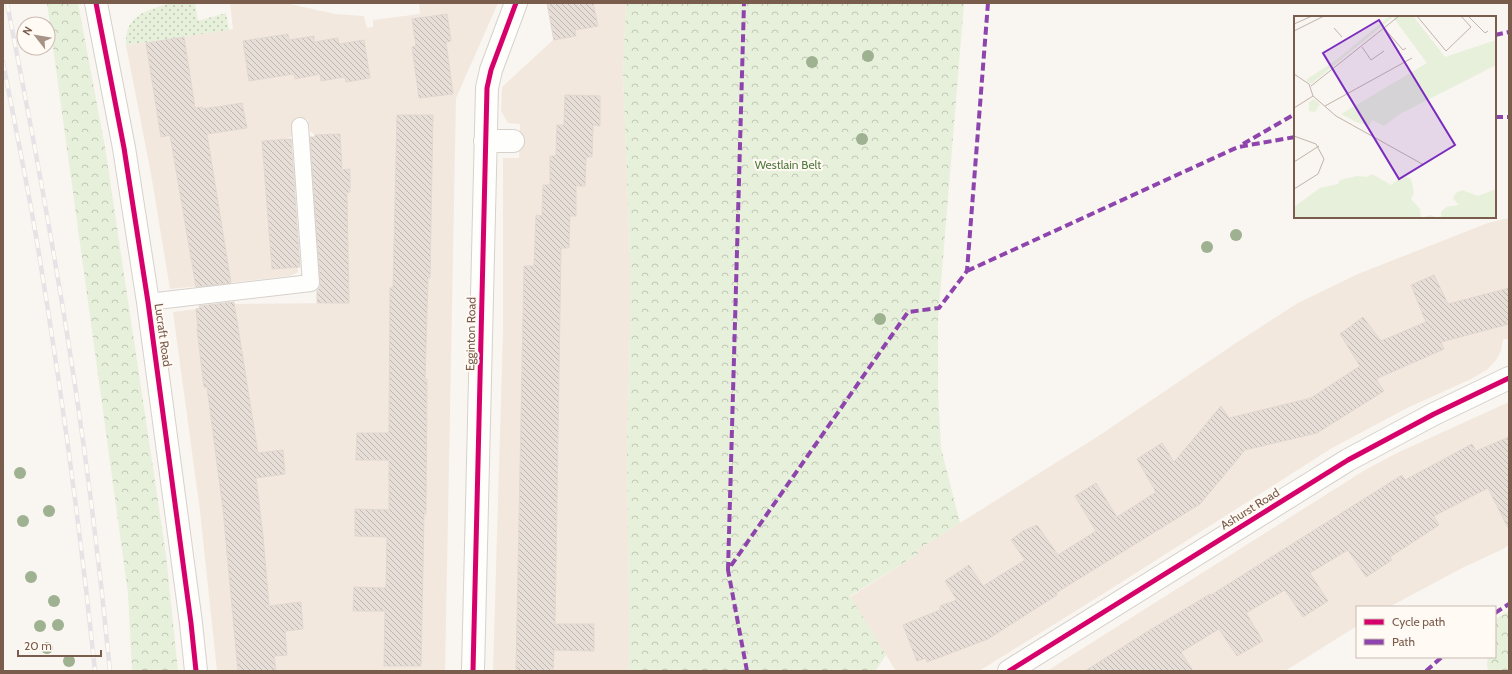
<svg xmlns="http://www.w3.org/2000/svg" width="1512" height="674" viewBox="0 0 1512 674" font-family="Cabin,sans-serif">
	<style>
		.residential { fill: #f2e8de }
		.grass { fill: url(#grass-dots) }
		.forest { fill: url(#forest-crowns) }
		.building { fill: url(#building-back-hatch); stroke: #e2d8d2 }
		.lines { fill: none; stroke-linecap: round; stroke-linejoin: round }
		.service-casing { stroke: #d7d1cb; stroke-width: 18 }
		.minor-casing { stroke: #d7d1cb; stroke-width: 24 }
		.service { stroke: #fefefd; stroke-width: 16 }
		.minor { stroke: #fefefd; stroke-width: 22 }
		.rail-casing { stroke: #e6e3e7; stroke-width: 4.5 }
		.rail { stroke: #fffaf3; stroke-width: 3; stroke-dasharray: 9; stroke-linecap: butt }
		.quiet { stroke: #8e44ad; stroke-width: 4; stroke-dasharray: 8 4; stroke-linecap: butt }
		.cycleway-casing { stroke: #fffaf3; stroke-width: 8 }
		.cycleway { stroke: #d6006c; stroke-width: 5 }
		.tree { fill: #9eb190 }
		.labels { text-anchor: middle; stroke-width: 4; stroke-linejoin: round; paint-order: stroke }
		.park-label { font-size: 12px; fill: #537a41; stroke: #fffaf3 }
		.street-label { font-size: 12px; fill: #7a5c4d; stroke: #fffaf3 }
		.inset-road { fill: none; stroke: #c2b3aa; stroke-width: 1 }
		.view { fill: #7b2cbf; fill-opacity: 0.15; stroke: #7b2cbf; stroke-width: 2 }
		.inset-edge { fill: none; stroke: #7a5c4d; stroke-width: 2 }
	</style>
	<defs>
		<pattern id="grass-dots" width="8" height="8" patternUnits="userSpaceOnUse"><rect width="8" height="8" fill="#e7f0db"/><path d="M2 2h.1M6 6h.1" fill="none" stroke="#c0c6b4" stroke-width="1.8" stroke-linecap="round"/></pattern>
		<pattern id="forest-crowns" width="20" height="18" patternUnits="userSpaceOnUse"><rect width="20" height="18" fill="#e7f0db"/><path d="M2 6a3 3 0 1 1 6 0M12 15a3 3 0 1 1 6 0" fill="none" stroke="#c0c6b4"/></pattern>
		<pattern id="building-back-hatch" width="6" height="6" patternUnits="userSpaceOnUse"><rect width="6" height="6" fill="#e6ded7"/><path d="M-1 5l2 2M0 0l6 6M5-1l2 2" fill="none" stroke="#bfb7b1"/></pattern>
	</defs>
	<rect width="100%" height="100%" fill="#f9f5f0"/>
	<path class="residential" d="M230 3H285L335 14 364 16 367 28 373 27V20L420 14 419 3H498L456 98 445 671H217L200 511 173 312 236 304 348 303 319 184 312 172 317 159 315 135 310 131 308 119 295 121V134L287 139 288 162 295 165 298 189 291 194 298 272 290 276 170 289 151 174 126 45 233 29Z
		M547 3H626L623 72 630 256V335L627 449 629 602V671H493L503 333V158H519L520 124 508 123 501 111 502 87 553 40Z
		M1509 218V339H1503L1501 351 1496 360 1488 369 1471 379 1407 408 1332 448 1106 592 979 671H896L850 597 918 554 917 550 1097 437 1236 343 1298 303 1358 274 1488 223Z
		M1509 402V545L1501 550 1464 567 1389 607H1357V626L1285 671H1047L1365 470 1397 453Z"/>
	<path class="grass" d="M171 3H195L198 21 226 13 229 30 126 45C125 14 146 11 171 3Z"/>
	<path class="forest" d="M47 3H78L105 147 166 555 178 671H132L128 593Z
		M626 3H964L938 319V392L941 448 960 523 917 550 918 554 850 596 886 655 875 671H629V602L627 449 630 335V256L623 72Z
		M1509 611V671H1488L1487 664 1488 657H1495V627L1497 618Z"/>
	<path class="building" d="M547 3H593L598 26 575 30 576 36 554 40Z
		M447 14 451 41 446 42 453 94 419 98 412 47 416 46 412 19Z
		M288 34 289 40 314 36V42L338 38 339 44 364 40 370 78 346 82 345 77 321 81 320 74 295 79 294 74 249 81 243 41Z
		M184 37 195 108 203 107V109L242 103 247 128 207 134 231 283 196 287 170 135 161 137 146 43Z
		M565 95 600 96V126L593 125 592 157H586L585 186H576V216H570L569 248H561L555 624H594V651L554 650 553 671H516L524 266H534L536 215 542 216 543 185H550V156H556L557 125H564Z
		M397 115H433L430 278H428L425 379H427L426 514H424L421 666H384L385 611H353L354 587 386 588 387 537 355 536V509L389 510V460H356L357 433H389L390 288H393Z
		M340 134 342 170 350 169V192L347 193 349 303H317V291L320 287V282L310 137H315V135Z
		M291 139 300 267 272 269 262 141Z
		M1434 275 1448 304 1509 288V324L1441 342 1444 349 1376 379 1384 391 1317 433 1245 450 1200 504 1056 593 1057 595 988 639 927 662 926 658 917 661 903 625 940 610V606L957 600 945 581 969 565 983 586 1025 560 1011 540 1023 531 1037 525 1058 555 1096 531 1075 496 1096 483 1117 517 1139 503 1156 492 1137 459 1162 443 1174 462 1221 406 1229 418 1311 398 1360 366 1340 334 1363 317 1381 341 1426 322 1411 285Z
		M234 302 258 453 283 450 285 474 256 478 263 536 269 606 301 602 303 629 285 631 287 655 274 656 276 671H238L223 509 207 387H204L197 329H198L196 309 200 308 199 306Z
		M1509 437V530L1488 488 1434 516 1439 525 1390 557 1392 560 1366 577 1348 550 1310 573 1328 601 1303 617 1285 590 1246 613 1263 641 1237 656 1219 629 1181 652 1193 671H1085L1145 633 1210 594 1211 595 1402 475 1405 480 1472 444 1476 451Z"/>
	<g class="lines">
		<g class="service-casing">
			<path id="service" d="M148 302 311 283 300 126"/>
		</g>
		<g class="minor-casing">
			<path id="minor" d="M96 3 124 148 148 302 191 623 196 671
				M485 141H513
				M473 671 487 88 491 70 516 3
				M1009 671 1348 460 1434 414 1509 378"/>
		</g>
		<use href="#service" class="service"/>
		<use href="#minor" class="minor"/>
		<g class="rail-casing">
			<path id="rail" d="M7 3C22 80 37 156 50 233 76 378 96 525 110 671
				M3 62C14 120 26 178 36 236 60 380 80 525 95 671"/>
		</g>
		<use href="#rail" class="rail"/>
		<path class="quiet" d="M1495 35 1509 32
			M1495 117H1509
			M1243 144 1295 114
			M967 271 1238 147 1295 137
			M728 570 744 3
			M1495 613 1509 604
			M747 671 728 570 908 312 939 308 967 271 988 3
			M1426 671 1442 657"/>
		<g class="cycleway-casing">
			<path id="cycleway" d="M96 3 124 148 148 302 191 623 196 671
				M473 671 487 88 491 70 516 3
				M1009 671 1348 460 1434 414 1509 378"/>
		</g>
		<use href="#cycleway" class="cycleway"/>
	</g>
	<g class="tree">
		<circle cx="868" cy="56" r="6"/>
		<circle cx="812" cy="62" r="6"/>
		<circle cx="862" cy="139" r="6"/>
		<circle cx="1236" cy="235" r="6"/>
		<circle cx="1207" cy="247" r="6"/>
		<circle cx="880" cy="319" r="6"/>
		<circle cx="20" cy="473" r="6"/>
		<circle cx="49" cy="511" r="6"/>
		<circle cx="23" cy="521" r="6"/>
		<circle cx="31" cy="577" r="6"/>
		<circle cx="54" cy="601" r="6"/>
		<circle cx="58" cy="625" r="6"/>
		<circle cx="40" cy="626" r="6"/>
		<circle cx="47" cy="648" r="6"/>
		<circle cx="69" cy="661" r="6"/>
	</g>
	<g class="labels">
		<g class="park-label">
			<text x="788" y="169">Westlain Belt</text>
		</g>
		<g class="street-label">
			<text transform="translate(471 334) rotate(-89)" y="4">Egginton Road</text>
			<text transform="translate(163 335) rotate(82)" y="4">Lucraft Road</text>
			<text transform="translate(1250 509) rotate(-32)" y="4">Ashurst Road</text>
		</g>
	</g>
	<g transform="translate(1294 16)">
		<rect width="202" height="202" fill="#f9f5f0"/>
		<path d="M20 83 26 88 21 96 15 95V86Z" fill="#e7f0db"/>
		<path d="M96 0H119L151 41 202 24V49L106 98 90 110 78 104 75 110 62 106 47 98 133 47 99 1 17 68 12 64 42 44ZM78 158 97 169 109 159 117 163 120 176 117 183 126 193 127 202 137 199 143 202H0V191L26 172 44 168 46 164 63 160 73 161ZM202 173V202H147V196L152 191 165 189 159 182 162 177 168 174 184 180Z" fill="#e7f0db"/>
		<path class="inset-road" d="M123 0 152 35 177 11 167 0M174 0 191 17 194 15M0 8 18 0M40 12 48 21M90 12 109 34 112 32M0 15 30 0M68 31 77 44 90 35M0 58 15 68 19 80 42 100 130 149M17 70 105 0M31 90 118 42M0 92 19 80M0 120 22 128 30 143 24 158 0 173M0 146 25 130"/>
		<path class="view" d="M85 4 161 129 105 163 29 37Z"/>
		<rect width="202" height="202" class="inset-edge"/>
	</g>
	<rect width="1512" height="674" fill="none" stroke="#7a5c4d" stroke-width="8"/>
	<rect x="1356" y="606" width="140" height="52" fill="#fffaf3" stroke="#cabbb1"/>
	<rect x="1364" y="619" width="20" height="6" fill="#d6006c" stroke="#cabbb1"/>
	<text x="1392" y="626" font-size="12" fill="#7a5c4d">Cycle path</text>
	<rect x="1364" y="639" width="20" height="6" fill="#8e44ad" stroke="#cabbb1"/>
	<text x="1392" y="646" font-size="12" fill="#7a5c4d">Path</text>
	<g transform="translate(36 36) rotate(301)"><circle r="19" fill="#fffaf3" stroke="#cabbb1"/>
	<path d="M0-3L7 15L0 10L-7 15Z" fill="#a69286"/>
	<text y="-6" font-size="11" font-weight="bold" text-anchor="middle" fill="#7a5c4d">N</text>
	</g>
	<path d="M18 650v6h83v-6" fill="none" stroke="#7a5c4d" stroke-width="2"/>
	<text x="24" y="650" font-size="12" fill="#7a5c4d" stroke="#fffaf3" stroke-width="3" paint-order="stroke">20 m</text>
</svg>
